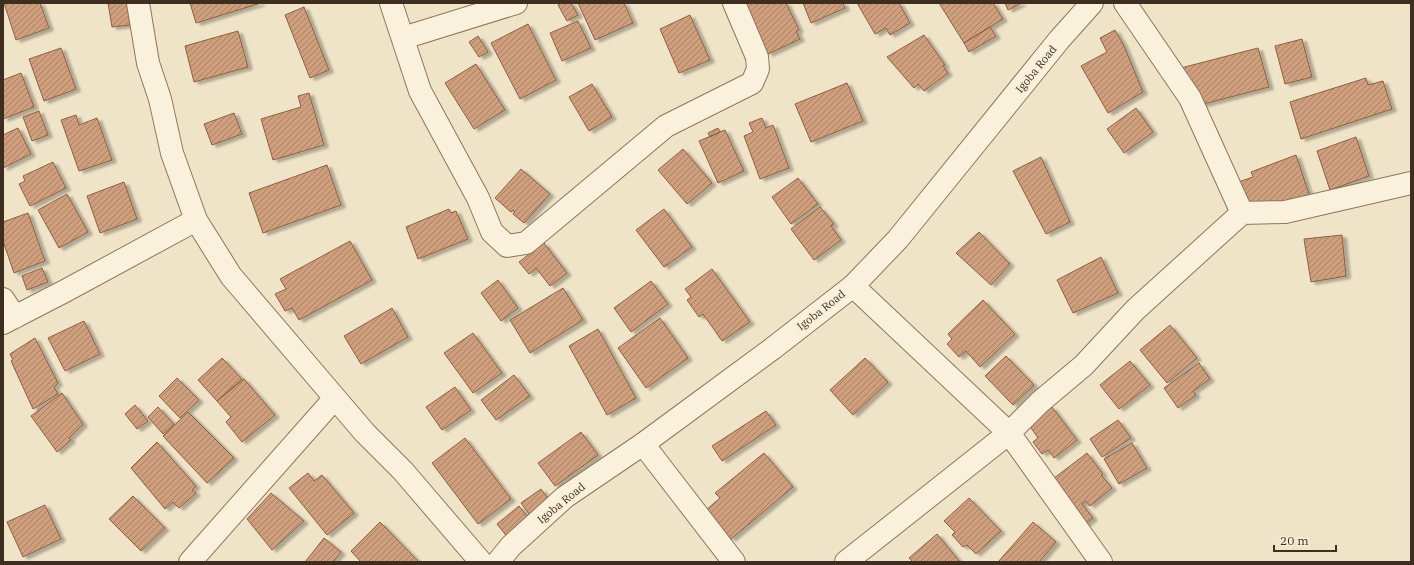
<svg xmlns="http://www.w3.org/2000/svg" width="1414" height="565" viewBox="0 0 1414 565" font-family="'IBM Plex Serif',serif">
	<style>
		.building { fill: url(#building-hatch); stroke: #8d5f41; filter: url(#shadow) }
		.lines { fill: none; stroke-linecap: round; stroke-linejoin: round }
		.minor-casing { stroke: #8d765c; stroke-width: 24 }
		.tertiary-casing { stroke: #8d765c; stroke-width: 24 }
		.minor { stroke: #faf1dc; stroke-width: 22 }
		.tertiary { stroke: #faf1dc; stroke-width: 22 }
		.labels { text-anchor: middle; stroke-width: 4; stroke-linejoin: round; paint-order: stroke }
		.street-label { font-size: 11px; fill: #3d2e20; stroke: #f7eed8 }
	</style>
	<defs>
		<pattern id="building-hatch" width="6" height="6" patternUnits="userSpaceOnUse"><rect width="6" height="6" fill="#cf9f7d"/><path d="M-1 1l2-2M0 6l6-6M5 7l2-2" fill="none" stroke="#a98266"/></pattern>
		<filter id="shadow"><feDropShadow dx="4.5" dy="2.5" stdDeviation="1" flood-color="#0004"/></filter>
	</defs>
	<rect width="100%" height="100%" fill="#f0e4c8"/>
	<path class="building" d="M4 3H40L49 28 16 40Z
		M108 3H127L130 25 112 27Z
		M190 3H261L196 23Z
		M561 3H571L578 15 567 21 558 5Z
		M578 3H624L633 23 595 40Z
		M744 3H786L799 30 796 31 800 39 768 54Z
		M803 3H843L845 8 811 23Z
		M857 3H899L910 23 890 35 886 28 875 34Z
		M939 3H993L1003 19 964 43Z
		M1005 3H1022L1008 10Z
		M304 7 329 70 310 78 285 15Z
		M690 15 710 60 679 73 660 29Z
		M578 21 591 48 562 61 550 33Z
		M528 24 556 80 520 99 491 43Z
		M990 27 996 36 969 52 964 43Z
		M1115 30 1124 46 1143 92 1108 113 1081 66 1107 52 1100 38Z
		M238 31 248 67 194 82 185 46Z
		M924 35 945 65 943 66 948 73 924 91 918 84 914 88 887 57Z
		M478 36 488 52 479 57 469 42Z
		M1302 39 1312 77 1285 84 1275 46Z
		M61 48 76 89 44 101 29 59Z
		M1258 48 1269 87 1188 108 1177 69Z
		M476 64 505 110 474 129 445 83Z
		M21 73 34 107 3 119V80Z
		M1366 78 1368 85 1383 81 1392 109 1301 139 1290 102Z
		M847 83 863 121 811 142 795 104Z
		M592 84 612 117 589 131 569 97Z
		M309 93 324 145 273 160 261 119 301 107 298 96Z
		M1136 108 1153 132 1124 153 1107 129Z
		M39 111 48 135 32 141 23 117Z
		M234 113 242 134 212 145 204 124Z
		M76 115 79 125 97 118 112 160 79 171 61 120Z
		M762 118 766 128 773 125 789 168 760 179 744 136 753 132 749 123Z
		M18 128 31 154 3 168V135Z
		M718 128 720 132 710 137 708 133Z
		M725 130 744 171 718 183 699 141Z
		M1356 137 1369 176 1330 190 1317 151Z
		M683 149 712 183 687 204 658 170Z
		M1296 155 1310 197 1248 219 1224 187 1253 177 1251 172Z
		M1041 157 1070 222 1046 234 1013 171Z
		M53 162 66 188 30 206 19 184 25 181 23 176Z
		M327 165 341 205 263 233 249 193Z
		M521 169 550 194 524 223 513 214 515 212 513 210 511 212 495 198Z
		M798 178 818 204 791 224 772 197Z
		M124 182 137 219 100 233 87 196Z
		M67 194 88 232 59 248 38 210Z
		M820 207 834 224 831 226 841 240 814 260 791 229Z
		M449 209 451 213 456 211 468 239 418 259 406 227Z
		M664 209 692 247 664 267 636 230Z
		M28 213 45 261 14 273 3 241V222Z
		M979 232 1010 264 991 285 956 253Z
		M1342 235 1346 276 1311 282 1304 239Z
		M350 241 372 280 299 320 292 308 285 311 275 294 286 289 280 279Z
		M544 243 567 273 550 286 536 268 529 274 519 262Z
		M1101 257 1118 293 1073 313 1057 280Z
		M42 268 48 282 27 290 22 276Z
		M712 269 750 322 722 341 703 314 699 317 687 300 691 297 685 289Z
		M498 280 518 308 501 321 481 293Z
		M651 281 668 304 631 332 614 308Z
		M563 288 583 320 530 353 510 320Z
		M983 300 1015 334 980 367 966 351 959 357 947 344 952 339 948 334Z
		M392 308 408 337 361 364 344 336Z
		M660 318 688 358 646 388 618 348Z
		M84 321 100 354 65 371 48 338Z
		M1170 325 1197 358 1167 383 1140 350Z
		M598 329 636 398 607 415 569 346Z
		M473 333 502 373 473 393 444 353Z
		M35 338 58 383 54 387 58 394 33 409 11 361 13 360 10 354Z
		M1006 356 1034 385 1013 405 985 376Z
		M222 358 242 379 217 401 198 380Z
		M865 358 888 382 853 415 830 390Z
		M1130 361 1150 385 1119 409 1100 385Z
		M1199 363 1210 379 1193 391 1196 395 1178 408 1164 388Z
		M514 375 530 396 496 420 481 400Z
		M177 378 199 400 180 418 159 396Z
		M244 379 275 415 242 442 226 422 231 417 217 401Z
		M455 387 471 410 442 430 426 407Z
		M62 393 83 424 69 438 71 440 57 452 31 416Z
		M135 405 148 421 137 429 125 414Z
		M158 407 174 424 163 434 148 417Z
		M1052 407 1077 440 1054 458 1048 450 1042 454 1033 442 1038 438 1029 425Z
		M766 411 776 425 722 461 712 446Z
		M188 412 234 458 207 483 163 436Z
		M1118 420 1131 438 1102 457 1090 439Z
		M581 432 598 455 555 486 538 463Z
		M465 438 511 499 478 524 432 463Z
		M157 442 196 486 192 490 196 493 179 508 173 502 165 509 131 468Z
		M1132 443 1147 468 1119 484 1104 459Z
		M764 453 793 487 731 539 706 510 720 498 715 493Z
		M1087 453 1103 474 1101 475 1112 488 1090 506 1086 501 1082 504 1093 518 1079 529 1045 485Z
		M308 473 314 481 322 475 354 513 327 535 289 488Z
		M541 489 552 504 532 518 521 503Z
		M271 493 304 521 272 550 247 519Z
		M133 496 165 528 141 551 109 519Z
		M969 498 1001 531 976 554 967 545 963 547 952 535 955 532 944 521Z
		M45 505 61 539 23 557 7 522Z
		M519 506 531 521 509 539 497 524Z
		M380 522 419 562H361L351 551Z
		M1033 522 1056 542 1039 562H998Z
		M937 534 960 562H913L909 558Z
		M324 538 341 552 333 562H305Z"/>
	<g class="lines">
		<g class="minor-casing">
			<path id="minor" d="M138 3 148 63 160 99 172 153 196 220 231 276 365 433 403 471 481 562
				M391 3 420 91 478 198 492 232 507 246 526 243 666 126 752 83 758 69 757 57 734 3
				M1125 3 1190 98 1242 213 1285 212 1411 183
				M403 38 516 3
				M853 286 1009 433 1101 562
				M3 299 15 317
				M3 323 65 291 196 220
				M643 444 734 562
				M190 562 335 398
				M846 562 1009 433 1040 402 1084 365 1135 310 1242 213"/>
		</g>
		<g class="tertiary-casing">
			<path id="tertiary" d="M498 562 511 546 565 497 643 444 772 349 853 286 898 239 1059 40 1092 3"/>
		</g>
		<use href="#minor" class="minor"/>
		<use href="#tertiary" class="tertiary"/>
	</g>
	<g class="labels">
		<g class="street-label">
			<text transform="translate(1036 69) rotate(-51)" y="4">Igoba Road</text>
			<text transform="translate(821 310) rotate(-38)" y="4">Igoba Road</text>
			<text transform="translate(561 503) rotate(-39)" y="4">Igoba Road</text>
		</g>
	</g>
	<rect width="1414" height="565" fill="none" stroke="#3d2e20" stroke-width="8"/>
	<path d="M1274 545v6h62v-6" fill="none" stroke="#3d2e20" stroke-width="2"/>
	<text x="1280" y="545" font-size="12" fill="#3d2e20" stroke="#f7eed8" stroke-width="3" paint-order="stroke">20 m</text>
</svg>
